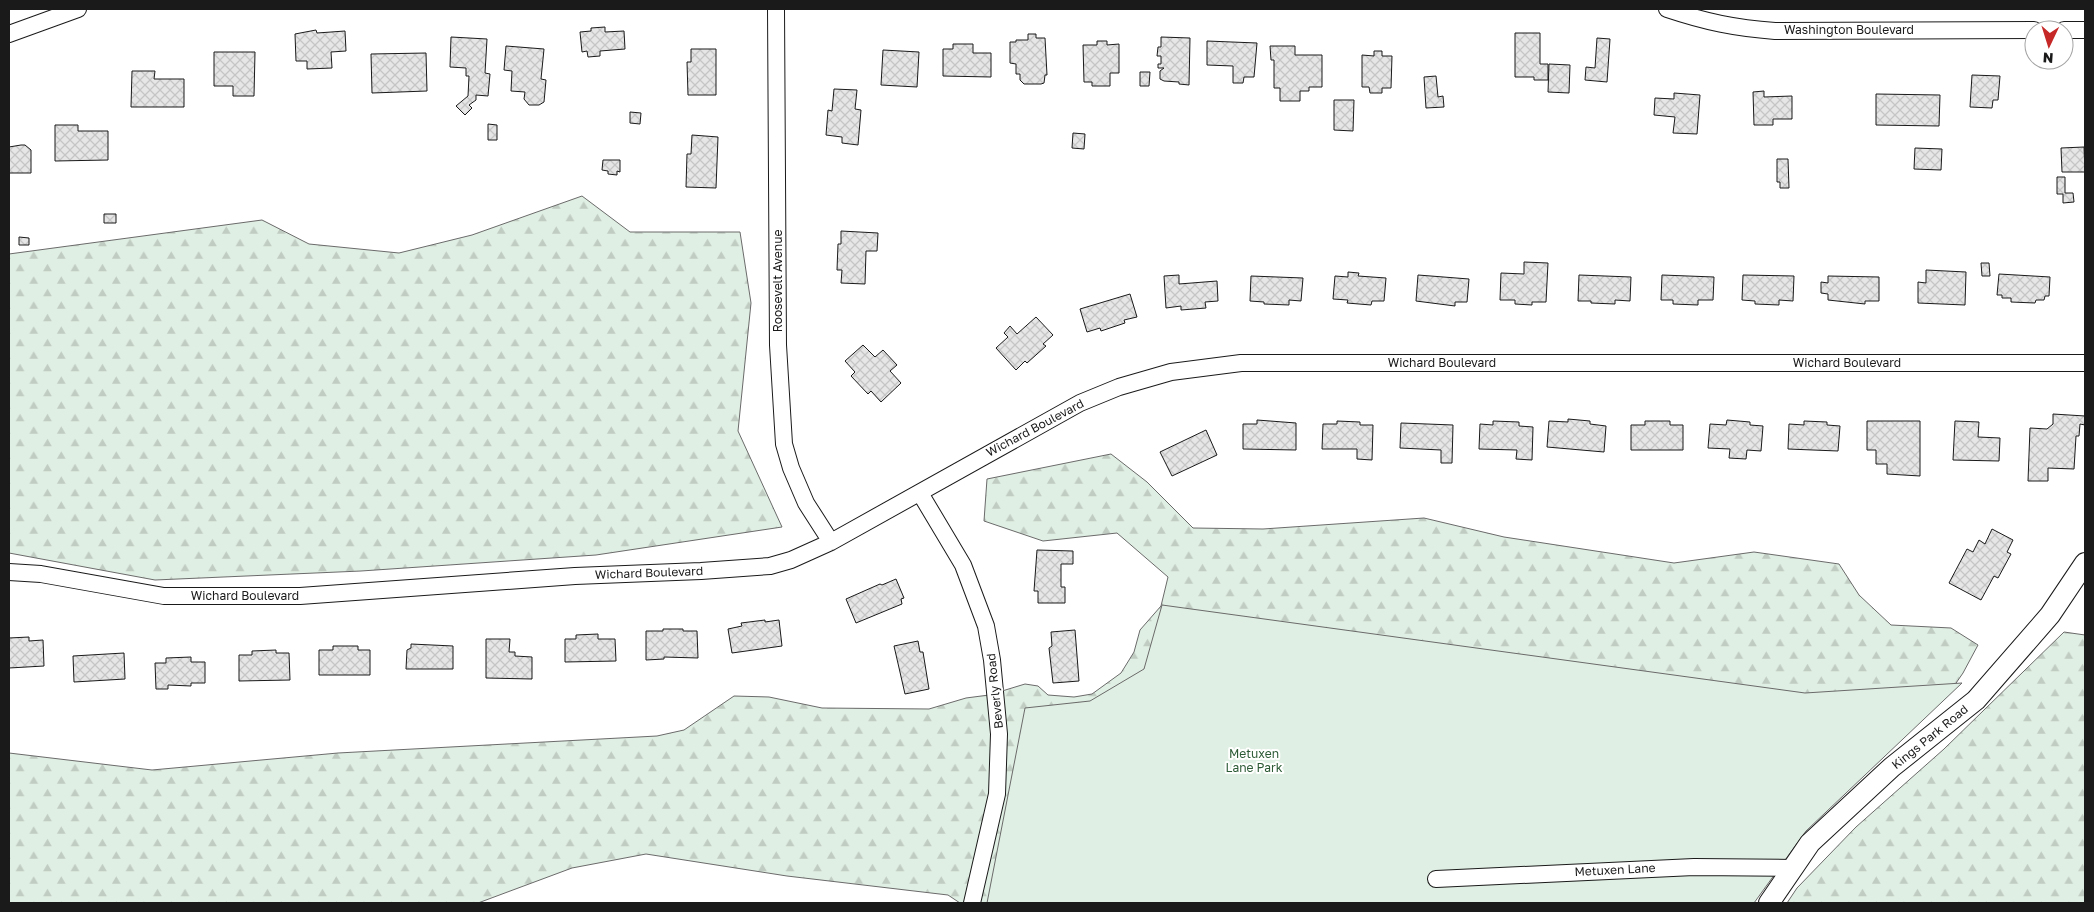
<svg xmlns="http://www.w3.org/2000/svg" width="2094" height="912" viewBox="0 0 2094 912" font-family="'Golos Text',sans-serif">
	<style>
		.forest { fill: url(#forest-firs); stroke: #6a6a6a }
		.green { fill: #e0efe3; stroke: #6a6a6a }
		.building { fill: url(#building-cross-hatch); stroke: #1a1a1a }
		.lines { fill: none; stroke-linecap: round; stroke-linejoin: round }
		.minor-casing { stroke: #1a1a1a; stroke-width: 18 }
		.tertiary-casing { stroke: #1a1a1a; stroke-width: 22 }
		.minor { stroke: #fff; stroke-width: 16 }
		.tertiary { stroke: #fff; stroke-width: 20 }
		.labels { text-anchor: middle; stroke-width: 4; stroke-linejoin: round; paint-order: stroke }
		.street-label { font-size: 12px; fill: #1a1a1a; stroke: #fff }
		.park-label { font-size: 12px; fill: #2b5a34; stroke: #fff }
	</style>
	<defs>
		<pattern id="forest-firs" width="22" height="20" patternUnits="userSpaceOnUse" patternTransform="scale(1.25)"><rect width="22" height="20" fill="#e0efe3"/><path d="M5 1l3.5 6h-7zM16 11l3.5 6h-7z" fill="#c0ccc2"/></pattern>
		<pattern id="building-cross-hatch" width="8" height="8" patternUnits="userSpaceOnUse" patternTransform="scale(1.25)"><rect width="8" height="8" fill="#e6e6e6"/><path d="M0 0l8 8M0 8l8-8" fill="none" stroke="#c5c5c5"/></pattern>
	</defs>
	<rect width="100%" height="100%" fill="#fff"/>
	<path class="forest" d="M582 196 630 232H740L751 303 738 431 782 527 596 555 361 571 155 580 9 553V254L262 220 309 244 399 253 472 235Z
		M1111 454 1147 482 1193 528 1263 529 1424 518 1504 537 1674 563 1754 552 1839 564 1859 595 1891 625 1951 628 1978 645 1963 673 1945 699 1451 903H960L948 895 787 876 646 854 572 868 478 903H9V753L152 770 338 753 657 736 684 730 734 696 769 697 822 708 929 709 966 698 989 695 1025 684 1038 686 1048 695 1074 697 1092 694 1121 673 1134 652 1140 630 1161 606 1168 577 1117 533 1043 541 984 521 987 479Z
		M2064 632 2085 635V903H1787L1797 888 1856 827 1944 749Z"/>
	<path class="green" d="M1162 605 1805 693 1962 683 1806 831 1754 903H987L1025 708 1090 701 1144 669Z"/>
	<path class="building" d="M605 27V32L624 31 625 49 600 51V56L588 57 587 51 582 52 580 32 591 31V28Z
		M316 30 317 33 345 31 346 51 331 52 332 68 307 69V61H296L295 34Z
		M1515 33H1540V64H1548V80H1534V77H1515Z
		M1028 34H1036V38H1045L1047 75H1045L1044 83 1041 84H1024L1020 80V74H1016V64L1010 63V42H1016V40H1028Z
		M451 37 487 39 485 73 490 74 488 96 476 95V100L469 105 472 108 465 115 456 106 468 96 469 76H466V68L450 67Z
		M1161 37 1190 38 1189 85 1179 84V82L1164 81 1160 79V71L1164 68H1158V64H1161V56H1157L1158 47H1161Z
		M1597 38 1610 39 1607 82 1585 80 1586 67 1595 68Z
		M1097 41H1107V45L1119 44V73H1110V86H1092V82H1084L1083 45H1097Z
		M1207 41 1257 43 1254 77H1244L1243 83H1233V66L1207 65Z
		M953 44H973V53H991V77L943 76V49H953Z
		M506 46 544 49 541 79 546 80 544 102 539 105H529L524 99 525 92 511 91 512 71 504 70Z
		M1270 46H1295V55H1322V87H1309V91H1300V101H1280V88H1274V60H1271Z
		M691 49H716V95H688L687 62H691Z
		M883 50 919 52 917 87 881 85Z
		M1374 51H1382V56H1392L1391 88H1382V93H1370L1369 87H1362V55L1374 56Z
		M214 52H255L254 96H233V86H214Z
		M426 53 427 91 372 93 371 54Z
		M1549 64 1570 65 1569 93 1548 92Z
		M132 71H155L154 79H184V107H131Z
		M1140 72H1150L1149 86H1140Z
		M1972 75 2000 76 1998 100H1993L1992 108 1970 107Z
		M1436 76 1438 97 1443 96 1444 107 1426 108 1424 77Z
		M834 89 857 90 855 109 861 110 858 145 842 143V137L826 135 828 110 832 111Z
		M1764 91V97L1792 96V119H1773V125H1754L1753 92Z
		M1674 93 1700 95 1697 134 1673 133 1675 117 1654 115 1655 98 1674 99Z
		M1876 94 1940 95 1939 126 1876 125Z
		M1334 100H1354L1353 131 1334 130Z
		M630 112 641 113 640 124 630 123Z
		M488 124 497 125V140H488Z
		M55 125H78V131H108V160L55 161Z
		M1073 133 1085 134 1084 149 1072 148Z
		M692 135 718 137 716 188 686 187 687 154H691Z
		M21 145H25L31 150V173H9V147Z
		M2084 147 2085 172H2062L2061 148Z
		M1915 148 1942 149 1941 170 1914 169Z
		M1777 159H1788L1789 188H1780V182H1777Z
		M603 160H620V172L617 171V175L608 174V171L602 170Z
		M2057 177H2065V193H2073L2074 202 2063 203V194H2057Z
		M104 214H116V223H104Z
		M841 231 878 233 877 251H866L865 284 841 283 842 270H837L838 244H841Z
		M19 237 29 238V245H19Z
		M1524 262 1548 263 1546 302H1532V305L1515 304V300H1500L1501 273 1524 274Z
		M1981 263H1989L1990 276H1982Z
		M1926 270 1966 272 1965 305 1918 303V282L1926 283Z
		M1348 272 1359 273 1358 276 1386 278 1384 301H1372L1371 305 1347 303 1348 300 1333 299 1335 276 1348 277Z
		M1999 274 2050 277 2049 296H2045L2044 300H2036L2035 303 2011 302V298H2002V295H1997Z
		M1179 275V284L1217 281 1218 301 1205 302 1206 308 1181 310V306L1166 308 1164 276Z
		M1418 275 1469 279 1467 302H1455V306L1416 301Z
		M1579 275 1631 277 1630 301 1615 300V304L1591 303V301H1578Z
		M1662 275 1714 277 1713 300H1698V305L1673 304V300H1661Z
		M1743 275 1794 276 1793 301 1779 300V305L1755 304V301L1742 300Z
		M1251 276 1303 278 1301 301 1289 300V305L1264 304V302L1250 301Z
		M1828 276 1879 277V301H1865V304L1828 300V294L1821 293V282L1828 283Z
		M1130 294 1137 317 1124 320 1125 323 1101 331 1100 328 1087 332 1080 309Z
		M1036 317 1053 335 1043 344 1046 346 1027 363 1025 361 1016 370 996 348 1008 337 1004 333 1010 326 1017 334Z
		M863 345 875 357 883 350 897 365 890 371 901 383 881 402 871 391 868 394 851 376 855 372 845 361Z
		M2053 414 2085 416V425L2080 424 2079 436H2076L2074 469 2048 468V481H2028L2030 428 2047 429 2053 424Z
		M1568 419 1590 421V424L1606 426 1604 452 1547 447 1549 421 1568 422Z
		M1257 420 1296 423V450L1243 449V424H1257Z
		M1727 420 1750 422V425L1763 426 1761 451 1747 450 1746 459 1729 458 1730 449 1708 448 1710 424 1726 425Z
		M1337 421 1360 422V425H1373L1372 460 1357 459V449H1322L1323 424H1337Z
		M1493 421 1519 422V426L1533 427 1532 460 1516 459 1517 450 1479 449 1480 424 1493 425Z
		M1645 421H1670V425H1683V450H1631V425H1645Z
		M1804 421 1827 422V425L1840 426 1838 451 1788 449 1789 424 1804 425Z
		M1867 421H1920V476L1887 474V464H1876V450H1867Z
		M1955 421 1979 422 1978 437 2000 438 1999 461 1953 460Z
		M1401 423 1453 425 1452 463H1441V450L1400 448Z
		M1206 430 1217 455 1172 476 1160 452Z
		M1992 529 2013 540 2007 552 2011 554 1998 578 1994 576 1981 600 1949 583 1967 549 1973 552 1979 540 1985 544Z
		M1037 550 1073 551V564H1061V587H1065V603H1038V591H1034Z
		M896 579 904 598 901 599 902 604 856 623 846 599 880 584 882 585Z
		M765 620V622L779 620 782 646 732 653 728 629 742 626 741 623Z
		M663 629H683V631H697L698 658 664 657V659L646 660V631H663Z
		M1075 630 1079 681 1053 683 1049 648 1052 646 1051 632Z
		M598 634V639H615L616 661 565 662V639H576V635Z
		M29 637V641L43 640 44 666 9 668V638Z
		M486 639H510L509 652H515V656L532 657V679L486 678Z
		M918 641 920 652H923L929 689 905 694 894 646Z
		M411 644 453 646V669H406L407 650 411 648Z
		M333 646H358V650H370V675H319V650H333Z
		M276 650V653H289L290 680 239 681V655H252V651Z
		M124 653 125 679 74 682 73 656Z
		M191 657V662H205V683H191V686L168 685V689H156L155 663H166V658Z"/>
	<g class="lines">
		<g class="minor-casing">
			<path id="minor" d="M776 9 778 345 784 444 791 468 806 503 831 542
				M1667 9C1706 22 1735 28 1775 31L2034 30
				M2064 30H2085
				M9 34 78 9
				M920 493 963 565 986 626 992 660 999 734 997 794 972 903
				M9 572 41 574 164 596H300L575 576 701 571 770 566 791 560 831 542 1080 403 1119 387 1171 372 1241 363H2085
				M1436 879 1694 867 1793 868"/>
		</g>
		<g class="tertiary-casing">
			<path id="tertiary" d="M1769 903 1810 843 1892 767 1976 700 2050 615 2085 563"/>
		</g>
		<use href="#minor" class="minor"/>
		<use href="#tertiary" class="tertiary"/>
	</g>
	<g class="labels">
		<g class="street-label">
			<text x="1849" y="34">Washington Boulevard</text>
			<text transform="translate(778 281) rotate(-90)" y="4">Roosevelt Avenue</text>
			<text x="1442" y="367">Wichard Boulevard</text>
			<text x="1847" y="367">Wichard Boulevard</text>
			<text transform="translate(1035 428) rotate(-28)" y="4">Wichard Boulevard</text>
			<text transform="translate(649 573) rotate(-2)" y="4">Wichard Boulevard</text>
			<text x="245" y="600">Wichard Boulevard</text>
			<text transform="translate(995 691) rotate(-96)" y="4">Beverly Road</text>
			<text transform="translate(1930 737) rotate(-39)" y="4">Kings Park Road</text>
			<text transform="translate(1615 870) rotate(-3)" y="4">Metuxen Lane</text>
		</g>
		<g class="park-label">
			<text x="1254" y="758">Metuxen<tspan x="1254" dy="14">Lane Park</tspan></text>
		</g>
	</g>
	<rect width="2094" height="912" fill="none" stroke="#1a1a1a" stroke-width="20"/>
	<g transform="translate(2049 45) rotate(184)"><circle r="24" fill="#ffffff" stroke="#a3a3a3"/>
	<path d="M0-4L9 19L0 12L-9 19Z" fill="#c62828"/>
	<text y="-8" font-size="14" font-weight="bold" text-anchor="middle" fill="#1a1a1a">N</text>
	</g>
</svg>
